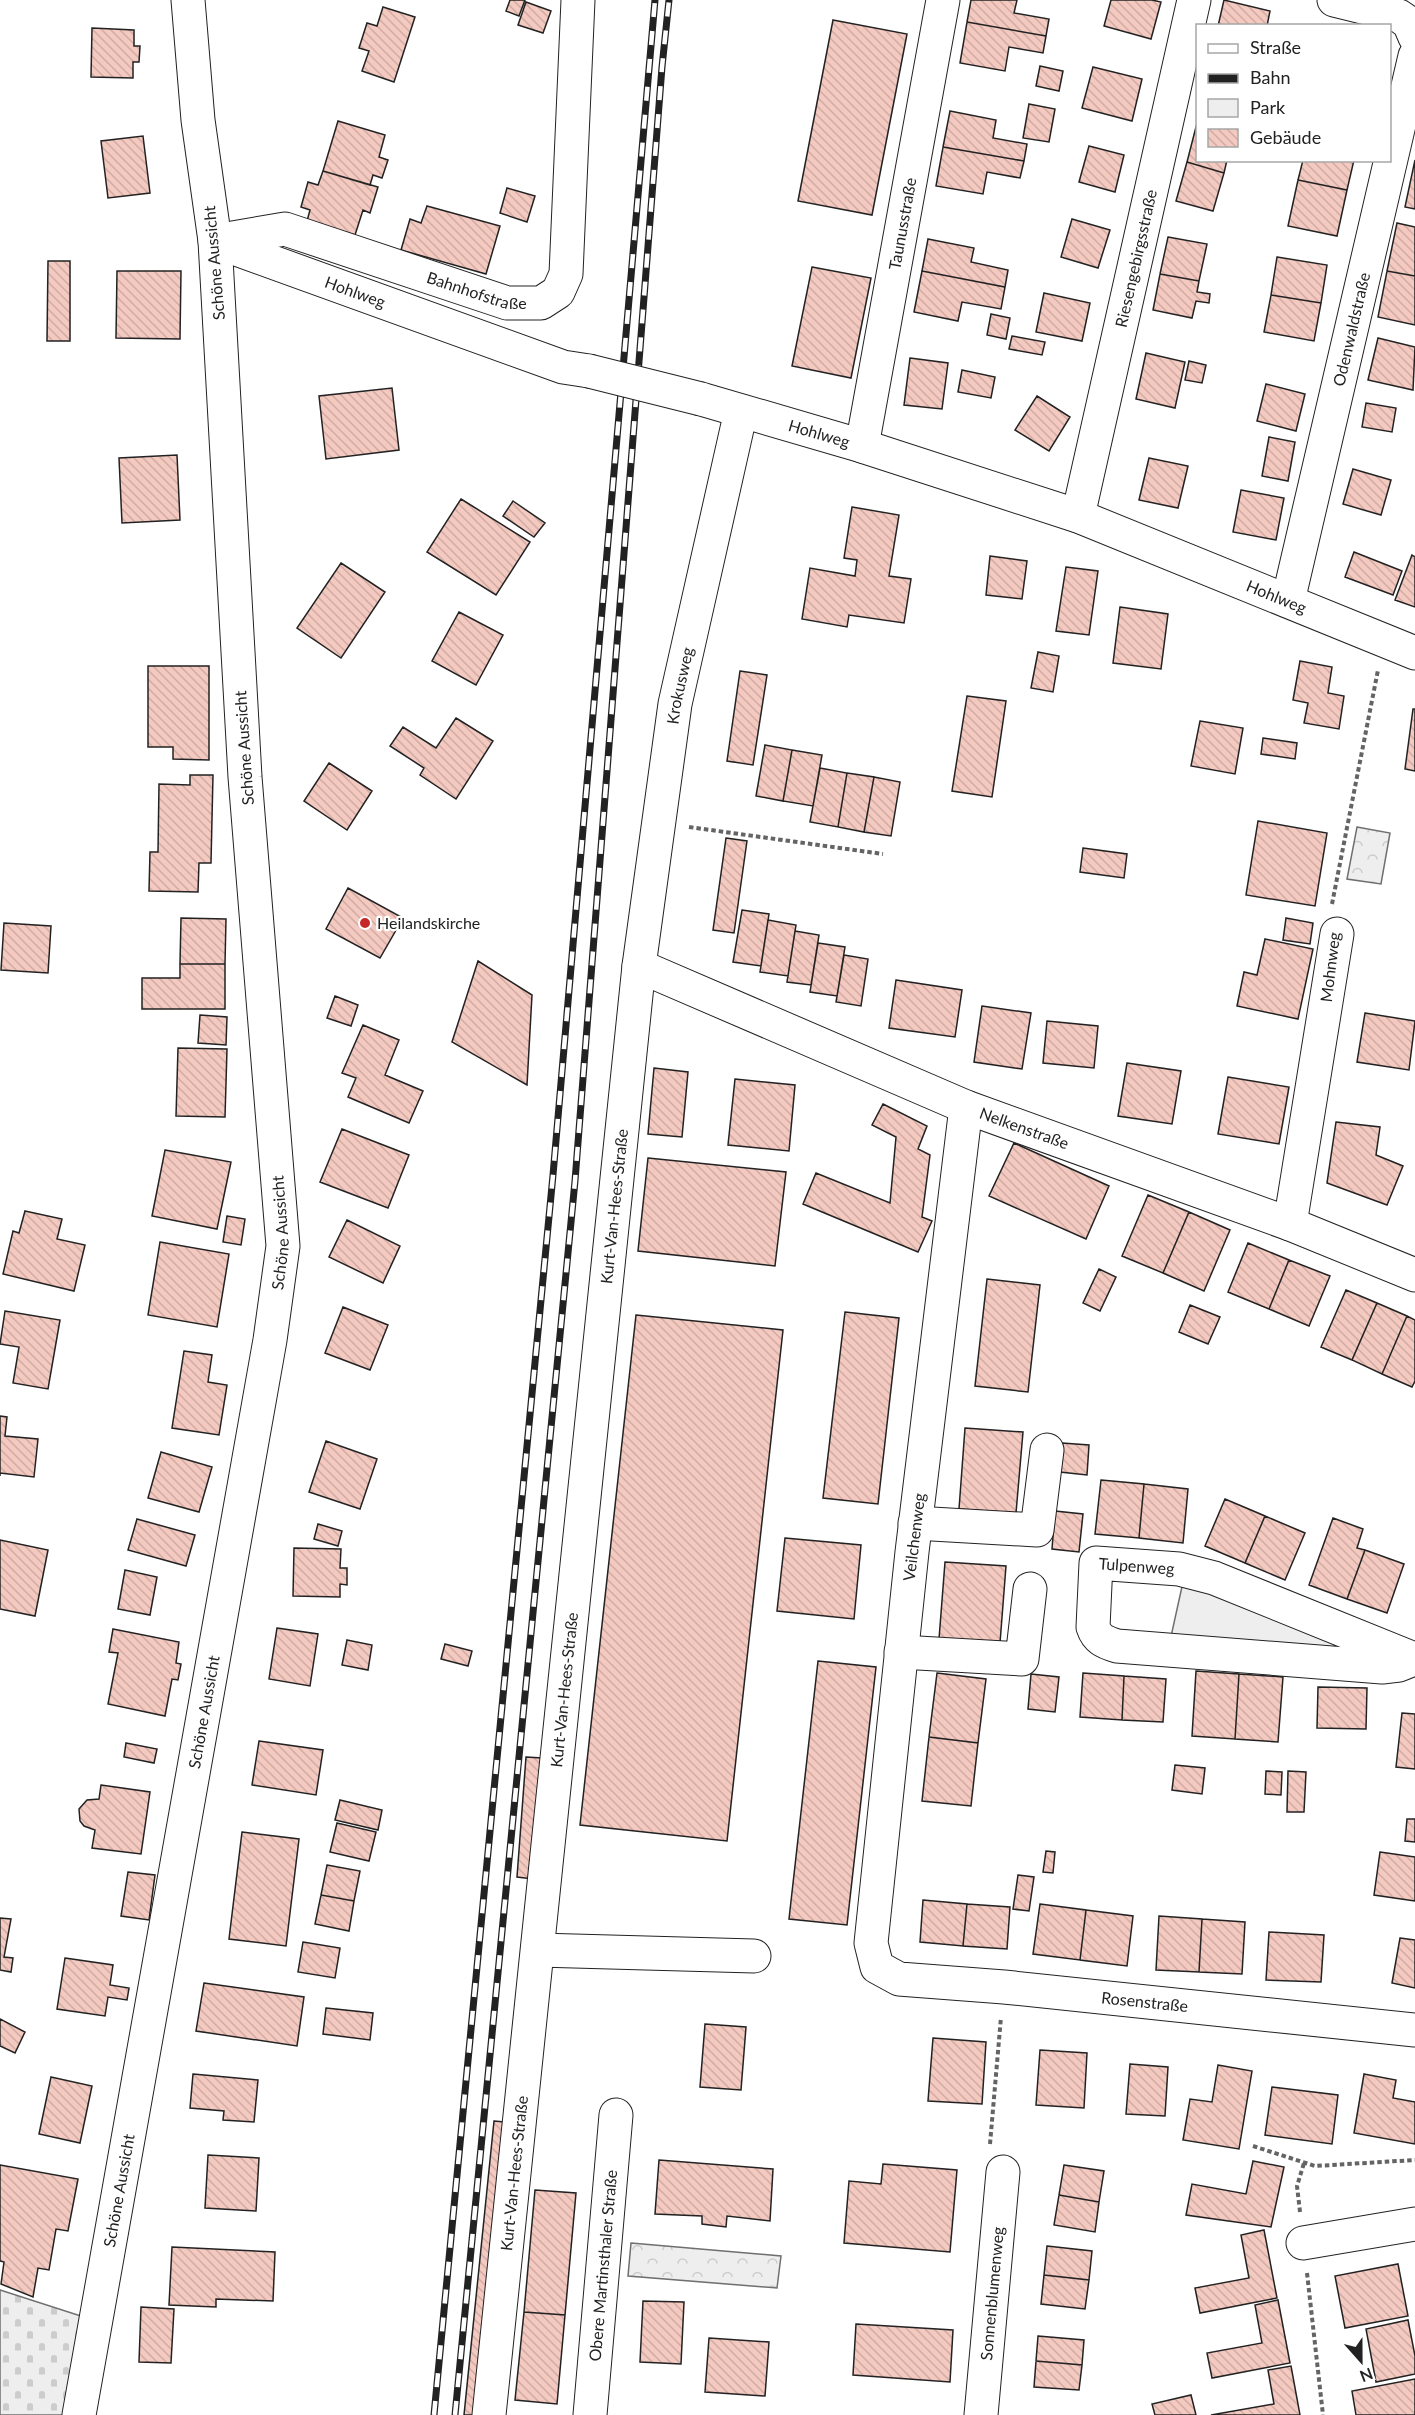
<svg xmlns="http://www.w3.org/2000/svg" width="1415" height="2415" viewBox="0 0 1415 2415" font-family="Lato,sans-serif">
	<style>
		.green { fill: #eee; stroke: #6f6f6f; stroke-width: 1.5 }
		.forest { fill: url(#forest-crowns); stroke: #6f6f6f; stroke-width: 1.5 }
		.cemetery { fill: url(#cemetery-stones); stroke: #6f6f6f; stroke-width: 1.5 }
		.building { fill: url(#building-back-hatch); stroke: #222; stroke-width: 1.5 }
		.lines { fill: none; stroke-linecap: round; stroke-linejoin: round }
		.minor-casing { stroke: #222; stroke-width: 35 }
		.path { stroke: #646464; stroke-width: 4; stroke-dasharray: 4.5 3; stroke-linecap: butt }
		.minor { stroke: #fff; stroke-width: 33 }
		.rail-casing { stroke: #222; stroke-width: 7 }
		.rail { stroke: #fff; stroke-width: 4.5; stroke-dasharray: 14; stroke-linecap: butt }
		.minor-bridge-casing { stroke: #222; stroke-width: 35; stroke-linecap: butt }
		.minor-bridge { stroke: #fff; stroke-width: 33 }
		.poi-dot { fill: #c62828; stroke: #fff; stroke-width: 2 }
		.labels { text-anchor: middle; stroke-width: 4.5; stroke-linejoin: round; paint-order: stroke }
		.street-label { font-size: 16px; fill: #222; stroke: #fff }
		.poi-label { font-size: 16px; fill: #222; stroke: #fff; text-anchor: start }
	</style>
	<defs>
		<pattern id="forest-crowns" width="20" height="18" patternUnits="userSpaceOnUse" patternTransform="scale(1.5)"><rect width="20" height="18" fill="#eee"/><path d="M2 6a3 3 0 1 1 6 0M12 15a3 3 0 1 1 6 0" fill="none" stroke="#ccc"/></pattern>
		<pattern id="cemetery-stones" width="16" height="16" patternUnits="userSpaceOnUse" patternTransform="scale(1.5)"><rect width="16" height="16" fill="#eee"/><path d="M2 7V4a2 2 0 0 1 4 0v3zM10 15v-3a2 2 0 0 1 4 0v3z" fill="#ccc"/></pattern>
		<pattern id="building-back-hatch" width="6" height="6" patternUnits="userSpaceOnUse" patternTransform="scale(1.5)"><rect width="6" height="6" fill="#f3c9c0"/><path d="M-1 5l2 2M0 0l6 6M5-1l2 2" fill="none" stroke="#d0aca5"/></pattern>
	</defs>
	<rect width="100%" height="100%" fill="#fff"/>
	<path class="green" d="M1183 1582 1383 1657 1170 1641Z"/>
	<path class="forest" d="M1357 827 1390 833 1381 884 1347 879Z
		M631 2243 781 2256 777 2288 628 2276Z"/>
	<path class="cemetery" d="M0 2290 84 2317 66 2415H0Z"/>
	<path class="building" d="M510 0H525L519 16 506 11Z
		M971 0H1017L1014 13 1049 19 1046 36 967 22Z
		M1111 0H1152L1161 2 1151 39 1104 26Z
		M1224 0 1270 11 1267 26H1218Z
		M526 2 551 11 543 33 518 25Z
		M383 7 415 17 394 82 362 71 369 51 359 48 367 23 377 26Z
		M833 20 907 34 872 215 798 201Z
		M967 22 1046 36 1043 53 1009 47 1005 71 960 63Z
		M92 28 134 30V46H140L139 62H133V78L91 77Z
		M1040 66 1063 71 1059 91 1036 86Z
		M1093 67 1142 79 1132 121 1082 108Z
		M1029 104 1055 109 1049 142 1023 138Z
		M950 111 996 120 993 138 1027 144 1024 161 943 147Z
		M338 121 385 135 379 157 388 160 382 178 373 175 370 185 323 171Z
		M1197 123 1198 160H1227L1224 173 1187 162Z
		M143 136 150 193 108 198 101 141Z
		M1089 146 1124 155 1115 192 1079 182Z
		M943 147 1024 161 1020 178 987 172 983 194 936 186Z
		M1303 160H1354L1347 190 1298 180Z
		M1415 160V209L1405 207Z
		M1187 162 1224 173 1213 211 1176 201Z
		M323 171 378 187 370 213 363 210 355 235 307 221 310 210 301 207 308 182 318 185Z
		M1298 180 1347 190 1337 236 1288 226Z
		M507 188 535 196 527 222 500 213Z
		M427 206 500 226 486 274 401 250 410 219 421 223Z
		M1072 219 1110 230 1098 268 1061 257Z
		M1397 223 1415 227V276L1387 271Z
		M1168 237 1207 244 1199 281 1160 274Z
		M928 239 974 248 971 262 1008 270 1005 287 922 271Z
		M1277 257 1327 265 1321 303 1271 295Z
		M48 261H70V341H47Z
		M812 267 871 278 851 378 792 366Z
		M117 271H181L180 339 116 338Z
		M922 271 1005 287 1001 309 962 302 958 321 914 312Z
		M1387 271 1415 276V325L1378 317Z
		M1160 274 1199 281 1197 292 1210 294 1209 303 1196 301 1192 318 1153 310Z
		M1044 293 1090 303 1082 341 1036 332Z
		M1271 295 1321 303 1314 341 1264 332Z
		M991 314 1010 318 1006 339 987 335Z
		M1012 336 1045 342 1042 355 1009 349Z
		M1378 338 1415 347 1413 390 1368 380Z
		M1146 353 1185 362 1175 408 1136 399Z
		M910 358 948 363 942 409 904 405Z
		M1189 361 1206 365 1202 383 1185 380Z
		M962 370 995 377 991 398 958 392Z
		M1266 384 1305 394 1296 431 1257 421Z
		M392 388 399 450 326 459 319 396Z
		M1037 396 1070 417 1049 451 1015 430Z
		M1366 403 1396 408 1392 432 1362 427Z
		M1269 437 1295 442 1288 481 1262 476Z
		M177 455 180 520 122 523 119 458Z
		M1149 458 1188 466 1178 508 1139 500Z
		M1353 469 1391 480 1381 515 1343 504Z
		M1241 490 1284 498 1276 540 1233 532Z
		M461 499 530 542 496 595 427 552Z
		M513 501 545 523 534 537 503 516Z
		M852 507 899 515 889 576 911 579 904 623 849 615 847 627 802 619 810 568 855 576 857 560 844 558Z
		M1354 552 1402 571 1393 595 1345 577Z
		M1412 555 1415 557V607L1395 600Z
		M990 556 1027 561 1022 599 986 595Z
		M341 563 385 592 341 658 297 628Z
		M1066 567 1098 571 1089 635 1056 631Z
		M1120 607 1168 614 1161 669 1113 663Z
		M459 612 503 635 476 685 432 661Z
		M1038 652 1059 656 1053 692 1031 688Z
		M1300 661 1332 667 1328 693 1344 696 1339 729 1304 723 1308 703 1293 700Z
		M148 666H209V760L173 759V747H148Z
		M740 671 767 675 753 765 727 761Z
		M967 696 1006 701 992 797 952 791Z
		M1413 709H1415V771L1405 769Z
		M456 718 493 741 456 799 420 775 424 768 390 746 403 727 436 748Z
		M1200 721 1243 728 1235 774 1191 766Z
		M1263 738 1297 743 1295 759 1261 754Z
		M765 745 792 750 783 801 756 796Z
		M792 750 822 755 813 806 783 801Z
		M329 763 372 791 347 830 304 801Z
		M820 768 847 773 838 827 810 822Z
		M847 773 874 777 864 832 838 827Z
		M190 775H213L211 863H199L198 892 149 891 150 852H158L159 784 190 785Z
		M874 777 900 782 891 836 864 832Z
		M1258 821 1327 833 1315 906 1246 895Z
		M726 838 747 841 734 933 713 930Z
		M1083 848 1127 854 1124 878 1080 872Z
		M348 888 403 918 380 958 326 929Z
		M742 910 769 914 761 966 733 962Z
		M181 918 226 919 225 964H180Z
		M1286 918 1313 923 1310 944 1283 940Z
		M768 920 796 925 788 976 760 972Z
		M4 923 51 926 48 973 1 970Z
		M795 931 819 935 811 985 787 982Z
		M1265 939 1313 949 1298 1019 1237 1006 1244 972 1257 975Z
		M818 943 845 947 837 996 810 992Z
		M844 955 868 959 861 1006 836 1002Z
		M478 961 532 995 527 1085 452 1042Z
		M180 964H225V1009H142V978H180Z
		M896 980 962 990 955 1037 889 1028Z
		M335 996 358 1005 351 1026 327 1018Z
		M982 1006 1031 1013 1022 1069 974 1062Z
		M1365 1013 1415 1021 1409 1070 1357 1062Z
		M200 1015 227 1017 226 1045 198 1043Z
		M1047 1021 1098 1026 1094 1068 1043 1063Z
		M363 1025 399 1040 385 1075 423 1091 409 1123 348 1097 356 1078 342 1073Z
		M178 1048 227 1049 225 1117 176 1116Z
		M1127 1063 1181 1071 1172 1124 1118 1116Z
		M654 1068 688 1072 682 1137 648 1134Z
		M1228 1077 1289 1087 1279 1144 1218 1134Z
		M735 1079 795 1085 789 1151 728 1145Z
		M883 1104 927 1126 918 1149 930 1155 922 1217 932 1221 918 1252 803 1204 816 1173 890 1203 896 1137 872 1125Z
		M1336 1122 1380 1127 1376 1155 1403 1166 1387 1205 1327 1183Z
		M342 1129 409 1155 388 1208 320 1182Z
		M1014 1143 1109 1186 1086 1239 989 1196Z
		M165 1150 231 1162 217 1229 152 1216Z
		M648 1158 786 1172 775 1266 638 1251Z
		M1148 1195 1189 1212 1163 1273 1122 1256Z
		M25 1211 62 1219 57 1239 85 1245 74 1291 3 1274 13 1231 19 1233Z
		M1189 1212 1230 1230 1204 1291 1163 1273Z
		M227 1216 245 1219 241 1245 223 1242Z
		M347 1220 400 1246 383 1283 329 1257Z
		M160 1242 229 1254 217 1327 148 1315Z
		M1248 1243 1289 1260 1269 1309 1228 1292Z
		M1289 1260 1330 1276 1309 1326 1269 1309Z
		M1099 1269 1116 1277 1100 1311 1083 1303Z
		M987 1279 1040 1285 1028 1392 975 1386Z
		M1346 1290 1377 1303 1352 1360 1321 1347Z
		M1377 1303 1407 1316 1382 1374 1352 1360Z
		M1190 1305 1220 1317 1208 1344 1179 1332Z
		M343 1307 388 1325 370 1370 325 1353Z
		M5 1311 60 1320 48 1389 13 1383 19 1347 0 1344Z
		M845 1312 899 1318 878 1504 823 1498Z
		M636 1315 783 1330 727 1841 580 1825Z
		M1407 1316 1415 1320V1381L1412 1387 1382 1374Z
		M184 1351 212 1355 208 1382 227 1385 219 1435 172 1428Z
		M0 1416 7 1417 5 1436 38 1439 34 1477 0 1473V1476Z
		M965 1428 1023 1432 1016 1513 959 1509Z
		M326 1441 377 1459 360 1509 309 1492Z
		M1062 1443 1089 1445 1087 1475 1060 1472Z
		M161 1452 212 1467 199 1512 148 1498Z
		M1101 1480 1144 1484 1139 1538 1095 1534Z
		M1144 1484 1188 1489 1183 1543 1139 1538Z
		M1225 1499 1265 1516 1245 1563 1205 1546Z
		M1055 1511 1083 1514 1079 1552 1052 1549Z
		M1265 1516 1305 1533 1285 1580 1245 1563Z
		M1333 1518 1363 1529 1357 1548 1365 1550 1347 1599 1309 1585Z
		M137 1519 195 1535 186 1566 128 1550Z
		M318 1524 342 1531 338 1546 314 1539Z
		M785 1538 861 1545 854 1619 777 1611Z
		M0 1540 48 1550 35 1616 0 1609Z
		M294 1548 341 1549 340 1568H347V1585L340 1584V1597L293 1596Z
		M1365 1550 1404 1564 1387 1613 1347 1599Z
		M945 1562 1006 1566 1000 1643 939 1639Z
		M125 1570 157 1577 150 1615 118 1609Z
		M277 1628 318 1634 310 1686 269 1679Z
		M113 1629 179 1642 176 1663 181 1664 178 1680 172 1679 165 1716 108 1704 118 1653 109 1652Z
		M347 1640 372 1645 368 1670 342 1665Z
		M445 1644 472 1651 468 1666 441 1659Z
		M818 1661 876 1667 847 1925 789 1919Z
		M1196 1671 1239 1674 1235 1739 1192 1736Z
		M937 1673 986 1679 978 1743 929 1737Z
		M1083 1673 1124 1676 1122 1720 1080 1717Z
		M1031 1674 1059 1677 1055 1712 1028 1709Z
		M1239 1674 1283 1677 1278 1742 1235 1739Z
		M1124 1676 1166 1679 1163 1722 1122 1720Z
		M1318 1687 1367 1688 1366 1729 1317 1728Z
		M1402 1713 1415 1714V1769L1396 1767Z
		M929 1737 978 1743 971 1806 922 1801Z
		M259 1741 323 1750 316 1795 252 1785Z
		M126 1743 157 1749 154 1763 124 1757Z
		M526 1757 542 1758 533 1879 517 1877Z
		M1175 1765 1205 1768 1202 1794 1172 1790Z
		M1266 1771 1282 1772 1281 1795 1265 1794Z
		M1288 1771 1306 1772 1304 1812H1287Z
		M101 1785 150 1792 141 1854 92 1848 95 1830 84 1826 80 1821 79 1809 87 1800 99 1799Z
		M340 1800 382 1810 378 1830 335 1820Z
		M1407 1819H1415V1842L1405 1841Z
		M337 1823 376 1832 369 1861 330 1852Z
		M242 1832 299 1839 286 1946 229 1939Z
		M1046 1851 1055 1852 1053 1873 1043 1872Z
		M1380 1852 1415 1857V1901L1374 1895Z
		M327 1865 360 1871 354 1901 321 1895Z
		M128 1872 155 1875 149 1920 121 1916Z
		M1018 1875 1034 1877 1029 1911 1013 1909Z
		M321 1895 354 1901 349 1931 315 1924Z
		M923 1900 967 1904 963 1946 920 1942Z
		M967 1904 1010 1907 1007 1949 963 1946Z
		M1040 1904 1086 1910 1080 1960 1033 1954Z
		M1086 1910 1133 1916 1127 1966 1080 1960Z
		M1159 1916 1202 1919 1199 1972 1156 1970Z
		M0 1918 11 1919 4 1957 13 1958 11 1972 0 1970Z
		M1202 1919 1245 1922 1242 1974 1199 1972Z
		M1269 1932 1324 1935 1321 1982 1266 1980Z
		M1400 1938 1415 1940V1988L1392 1983Z
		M303 1942 340 1948 335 1978 298 1972Z
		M65 1958 113 1965 110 1985 129 1988 127 2000 108 1997 105 2016 57 2009Z
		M204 1983 304 1997 297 2046 196 2031Z
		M326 2008 373 2013 370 2040 323 2034Z
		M0 2019 25 2032 15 2053 0 2046Z
		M705 2024 746 2027 741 2090 700 2087Z
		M933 2038 986 2042 982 2104 928 2101Z
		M1040 2050 1087 2053 1084 2108 1036 2105Z
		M1130 2064 1168 2067 1165 2116 1126 2114Z
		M1218 2065 1252 2071 1239 2149 1183 2140 1190 2099 1212 2102Z
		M193 2074 258 2080 254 2122 223 2120 224 2111 190 2108Z
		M1364 2074 1396 2080 1393 2098 1415 2102V2144L1354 2133Z
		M51 2077 92 2086 80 2143 39 2134Z
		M1272 2087 1338 2095 1332 2144 1265 2135Z
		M494 2121 514 2123 484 2415H464Z
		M208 2155 259 2158 256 2211 205 2208Z
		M659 2160 773 2169 770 2221 727 2216 726 2227 702 2224V2216L655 2214Z
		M1253 2161 1284 2167 1271 2227 1186 2215 1192 2184 1246 2194Z
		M883 2164 957 2170 950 2252 844 2243 849 2181 881 2184Z
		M0 2165 78 2179 68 2231 56 2229 49 2270 38 2268 33 2297 1 2284 4 2262 0 2261Z
		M1064 2165 1104 2171 1099 2202 1059 2195Z
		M535 2190 576 2193 565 2315 524 2312Z
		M1059 2195 1099 2202 1095 2232 1054 2225Z
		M1264 2230 1277 2298 1200 2313 1195 2288 1249 2278 1241 2235Z
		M1047 2246 1092 2251 1089 2280 1044 2275Z
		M172 2247 275 2252 273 2301 216 2299V2307L169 2305Z
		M1398 2264 1408 2316 1345 2328 1335 2276Z
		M1044 2275 1089 2280 1085 2309 1041 2304Z
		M1278 2300 1290 2363 1212 2378 1207 2353 1262 2343 1255 2305Z
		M643 2301 684 2302 681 2364 640 2362Z
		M141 2307 174 2309 171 2363 139 2362Z
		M524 2312 565 2315 557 2404 515 2400Z
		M1408 2320 1415 2356V2374L1376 2382 1366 2329Z
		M856 2324 953 2330 950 2382 853 2375Z
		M1038 2336 1084 2340 1082 2365 1036 2361Z
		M709 2338 769 2342 765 2396 705 2392Z
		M1036 2361 1082 2365 1079 2390 1034 2387Z
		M1291 2366 1300 2415H1211L1274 2404 1268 2370Z
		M1415 2379V2415H1356L1352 2391Z
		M1191 2395 1196 2415H1155L1152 2404Z"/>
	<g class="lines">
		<g class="minor-casing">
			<g id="minor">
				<path d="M1334 0 1399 16 1409 23 1415 37"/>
				<path id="s1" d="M215 241 285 229 507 303H541L558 292 566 274 578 0"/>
				<path id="s2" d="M217 242 563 367 589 371"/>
				<path id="s3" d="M701 399 862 446 1078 516 1415 653"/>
				<path id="s4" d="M862 446 943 0"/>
				<path id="s5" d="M1078 516 1194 0"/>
				<path id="s6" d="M1288 601 1415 56"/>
				<path id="s7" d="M639 966 966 1107 1290 1224 1415 1275"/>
				<path id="s8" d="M966 1107 912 1552 871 1943 877 1967 899 1979 1004 1987 1415 2030"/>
				<path d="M1290 1224 1337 934"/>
				<path d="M915 1523 1037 1530 1047 1450"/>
				<path d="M901 1652 1022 1659 1030 1589"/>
				<path id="s9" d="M1414 1659 1399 1665 1382 1667 1117 1646C1104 1642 1097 1639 1093 1627L1096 1563 1179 1569 1214 1578 1414 1659H1415"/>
				<path d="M538 1950 754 1956"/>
				<path d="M1303 2243 1415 2224"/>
				<path id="s10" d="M79 2415 270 1340 283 1246 245 777 215 241 198 120 188 0"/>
				<path id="s11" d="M489 2415 639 966 675 704 741 411"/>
				<path id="s12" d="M590 2415 616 2115"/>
				<path id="s13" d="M981 2415 1003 2172"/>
			</g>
		</g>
		<path class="path" d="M689 827 883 854
			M1332 904 1378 670
			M990 2144 1001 2017
			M1253 2146 1315 2166 1415 2160
			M1300 2212 1297 2186 1304 2163
			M1307 2273 1323 2415"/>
		<use href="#minor" class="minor"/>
		<g class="rail-casing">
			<path id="rail" d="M434 2415 553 1175 655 0
				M455 2415 575 1181 662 67 669 0"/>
		</g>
		<use href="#rail" class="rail"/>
		<g class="minor-bridge-casing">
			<path id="minor-bridge" d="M589 371 701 399"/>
		</g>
		<use href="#minor-bridge" class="minor-bridge"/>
	</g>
	<circle class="poi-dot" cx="365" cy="923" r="6"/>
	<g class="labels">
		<g class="street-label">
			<text dy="6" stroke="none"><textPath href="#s4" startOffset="226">Taunusstraße</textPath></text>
			<text dy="6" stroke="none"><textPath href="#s5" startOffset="264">Riesengebirgsstraße</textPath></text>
			<text transform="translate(214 263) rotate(-95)" y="6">Schöne Aussicht</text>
			<text dy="6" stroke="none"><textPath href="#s1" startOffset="273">Bahnhofstraße</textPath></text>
			<text dy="6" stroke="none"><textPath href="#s2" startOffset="147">Hohlweg</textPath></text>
			<text dy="6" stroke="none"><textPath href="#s6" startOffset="279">Odenwaldstraße</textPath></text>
			<text dy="6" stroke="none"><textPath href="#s3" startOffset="123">Hohlweg</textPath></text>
			<text dy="6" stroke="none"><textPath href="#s3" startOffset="609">Hohlweg</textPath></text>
			<text dy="6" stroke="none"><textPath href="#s11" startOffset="1740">Krokusweg</textPath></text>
			<text transform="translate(244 748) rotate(-94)" y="6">Schöne Aussicht</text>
			<text transform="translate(1330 967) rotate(-83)" y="6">Mohnweg</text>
			<text dy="6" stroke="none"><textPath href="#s7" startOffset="418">Nelkenstraße</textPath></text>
			<text dy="6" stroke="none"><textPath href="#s11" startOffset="1215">Kurt-Van-Hees-Straße</textPath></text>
			<text dy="6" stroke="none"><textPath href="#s10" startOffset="1200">Schöne Aussicht</textPath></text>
			<text transform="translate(914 1537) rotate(-83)" y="6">Veilchenweg</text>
			<text dy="6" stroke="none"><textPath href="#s9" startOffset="436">Tulpenweg</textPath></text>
			<text dy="6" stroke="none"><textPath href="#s11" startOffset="729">Kurt-Van-Hees-Straße</textPath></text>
			<text dy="6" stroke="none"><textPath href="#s10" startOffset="714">Schöne Aussicht</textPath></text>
			<text dy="6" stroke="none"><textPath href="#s8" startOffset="1138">Rosenstraße</textPath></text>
			<text dy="6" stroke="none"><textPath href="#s11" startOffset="243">Kurt-Van-Hees-Straße</textPath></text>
			<text dy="6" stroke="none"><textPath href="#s10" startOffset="228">Schöne Aussicht</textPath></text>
			<text dy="6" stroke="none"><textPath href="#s12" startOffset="150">Obere Martinsthaler Straße</textPath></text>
			<text dy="6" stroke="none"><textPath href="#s13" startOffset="122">Sonnenblumenweg</textPath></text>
		</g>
		<g class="poi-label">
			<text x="377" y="929">Heilandskirche</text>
		</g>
	</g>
	<rect x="1196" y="24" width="195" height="138" fill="#ffffff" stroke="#a7a7a7" stroke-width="1.5"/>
	<rect x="1208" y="44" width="30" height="9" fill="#ffffff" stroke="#a7a7a7" stroke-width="1.5"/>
	<text x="1250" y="54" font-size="18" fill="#222222">Straße</text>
	<rect x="1208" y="74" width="30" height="9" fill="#222222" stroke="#a7a7a7" stroke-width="1.5"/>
	<text x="1250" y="84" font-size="18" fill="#222222">Bahn</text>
	<rect x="1208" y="99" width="30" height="18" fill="#eeeeee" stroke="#a7a7a7" stroke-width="1.5"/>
	<text x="1250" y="114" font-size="18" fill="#222222">Park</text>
	<rect x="1208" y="129" width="30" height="18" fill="url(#building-back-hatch)" stroke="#a7a7a7" stroke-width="1.5"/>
	<text x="1250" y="144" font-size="18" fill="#222222">Gebäude</text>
	<g transform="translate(1361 2361) rotate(159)" stroke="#ffffff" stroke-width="4.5" paint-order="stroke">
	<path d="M0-4.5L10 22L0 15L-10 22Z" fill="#222222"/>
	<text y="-9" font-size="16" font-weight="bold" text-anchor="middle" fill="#222222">N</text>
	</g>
</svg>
